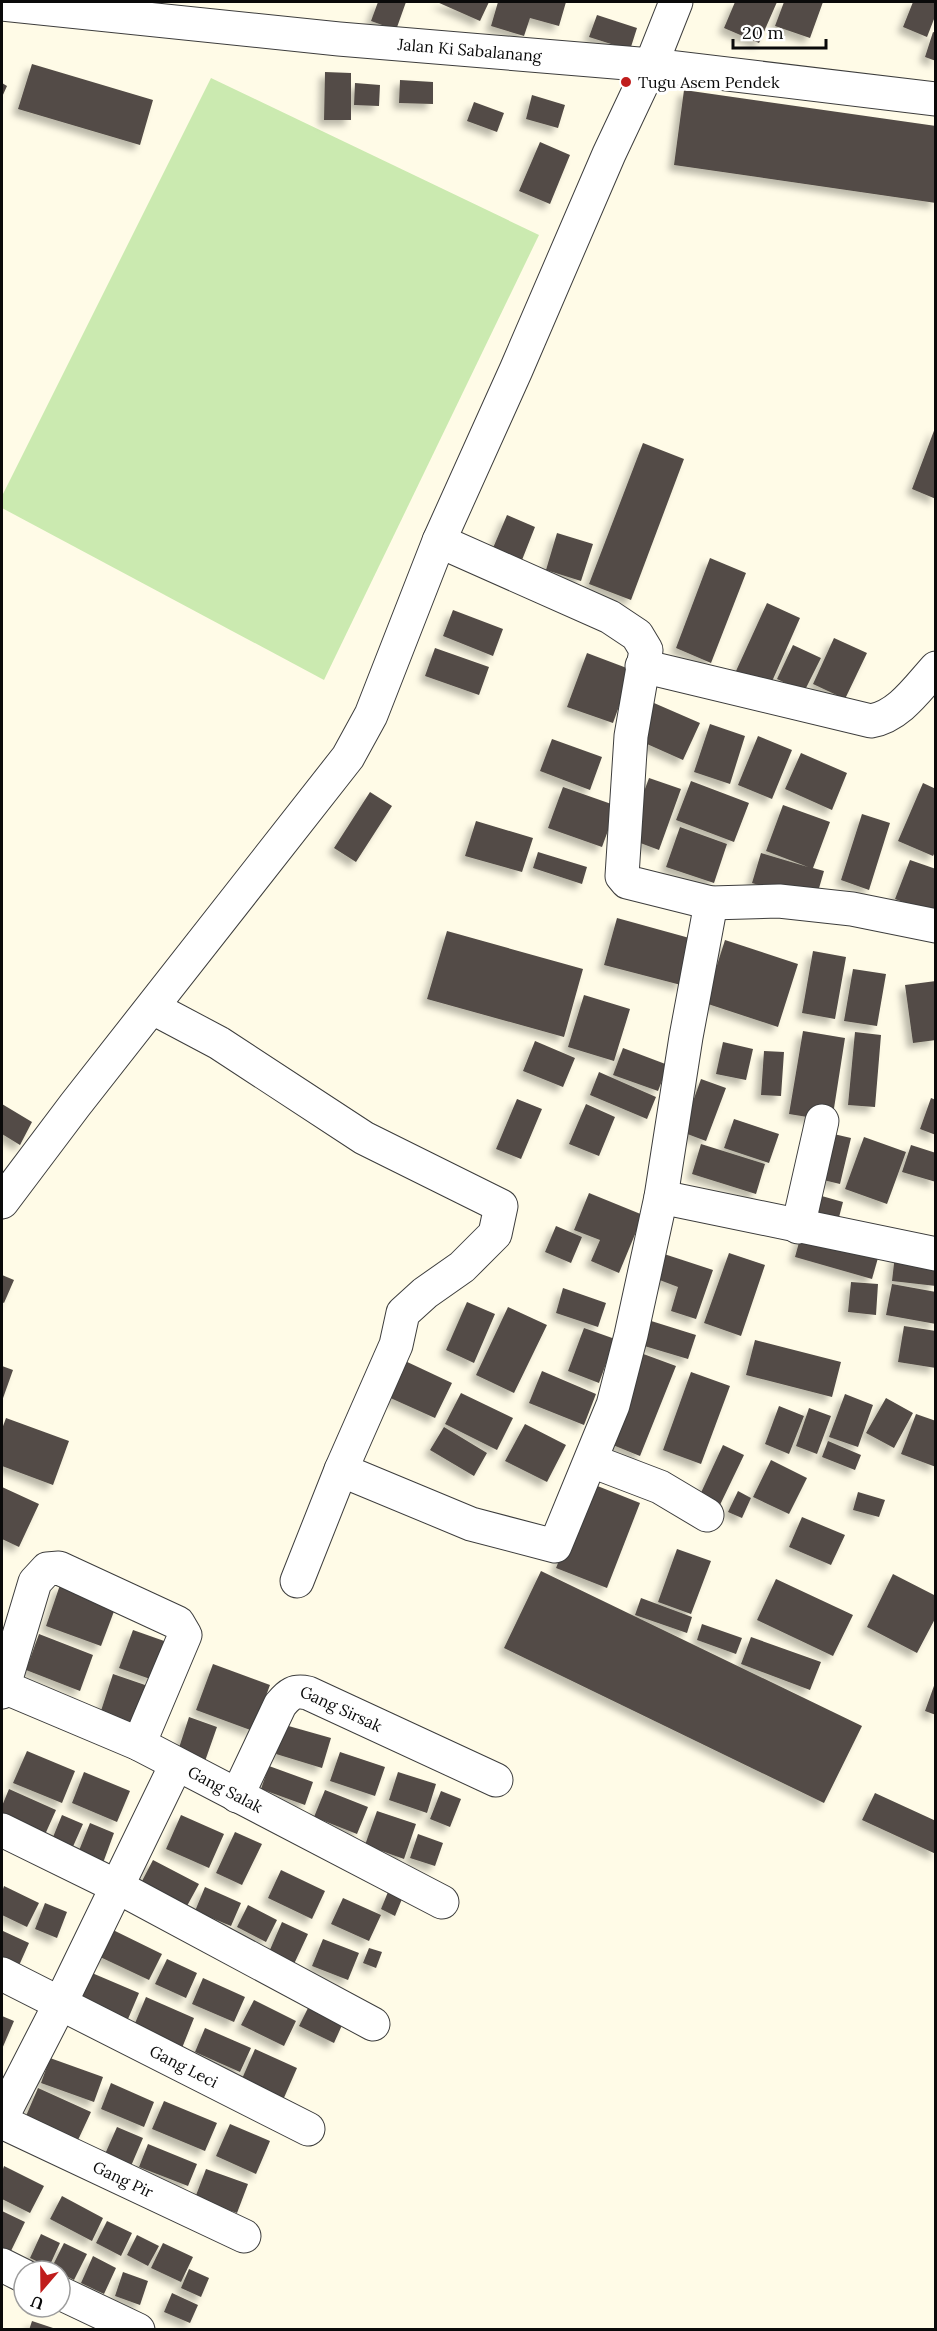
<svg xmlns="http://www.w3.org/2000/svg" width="937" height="2331" viewBox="0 0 937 2331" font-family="Lora,serif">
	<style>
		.green { fill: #cbeab0 }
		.building { fill: #534c46; filter: url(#shadow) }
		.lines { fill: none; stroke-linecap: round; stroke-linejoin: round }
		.street-casing { stroke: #3d3d3d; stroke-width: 35 }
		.street { stroke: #fff; stroke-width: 33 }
		.poi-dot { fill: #c01d1c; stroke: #fff; stroke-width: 2 }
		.labels { text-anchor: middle; stroke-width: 6; stroke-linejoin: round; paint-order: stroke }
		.street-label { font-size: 16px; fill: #0a0a0a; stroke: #fff }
		.poi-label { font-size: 16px; fill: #0a0a0a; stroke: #fff; text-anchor: start }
	</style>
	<defs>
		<filter id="shadow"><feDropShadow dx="-5.5" dy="5.5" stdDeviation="3" flood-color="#0004"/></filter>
	</defs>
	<rect width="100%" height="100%" fill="#fffbe7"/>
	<path class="green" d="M211 78 539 235 324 680 2 508V496Z"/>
	<path class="building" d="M378 2H406L396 30 371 21Z
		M437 2H489L480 21Z
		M498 2H566L559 26 530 18 524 36 491 26Z
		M735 2H777L759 43 724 28Z
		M784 2H823L810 38 775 26Z
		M913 2H936V14L927 37 903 27Z
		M597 15 637 28 630 50 589 37Z
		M933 32 936 33V61L925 57Z
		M32 64 153 100 140 145 18 109Z
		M325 72 351 73V120H324Z
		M400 80 433 82V104L399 103Z
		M2 83 7 86 2 97Z
		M355 83 380 85 379 106 354 105Z
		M684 90 936 126V203L674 165Z
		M532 95 565 105 558 128 526 119Z
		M474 102 504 113 497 132 467 121Z
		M540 142 570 155 550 204 519 191Z
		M935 428H936V499L912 489Z
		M643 443 684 459 631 600 589 584Z
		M507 515 535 527 522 560 493 548Z
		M557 533 593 544 581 581 546 570Z
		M710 558 746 573 711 663 676 648Z
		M767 603 800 618 770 686 736 671Z
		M453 610 503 629 493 656 443 636Z
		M834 638 867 653 845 699 813 684Z
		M793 645 821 658 804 692 777 679Z
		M435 648 489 667 479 695 425 676Z
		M587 653 632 670 613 723 567 707Z
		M654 703 700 723 683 760 638 740Z
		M710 724 745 736 730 784 694 772Z
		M758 736 792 750 772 799 738 785Z
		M552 739 602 757 590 790 540 771Z
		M801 753 847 773 832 810 785 789Z
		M649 778 681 789 659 850 627 838Z
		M691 781 749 803 734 842 676 820Z
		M923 783 936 789V850L933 856 898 841Z
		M563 787 617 806 602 847 548 828Z
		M370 792 392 806 356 862 334 848Z
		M783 805 830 822 813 868 824 871 815 902 752 883 761 853 808 867 766 851Z
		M862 814 890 823 869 890 841 880Z
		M476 821 533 838 522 872 465 856Z
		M680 827 727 844 714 883 666 867Z
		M538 852 587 867 582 884 533 868Z
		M910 860 936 869V914L895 899Z
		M617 918 693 939 681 985 604 965Z
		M447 931 583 969 564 1037 427 999Z
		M725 940 798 964 778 1027 705 1003Z
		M813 951 846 957 835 1019 802 1013Z
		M853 969 886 974 877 1026 844 1021Z
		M936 981V1040L913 1043 905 985Z
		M584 995 630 1009 614 1061 568 1047Z
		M803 1031 845 1038 832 1121 789 1114Z
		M855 1032 881 1035 875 1107 848 1105Z
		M535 1041 575 1058 563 1087 523 1071Z
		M723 1042 753 1049 746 1080 716 1074Z
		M623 1048 668 1065 658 1091 613 1075Z
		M764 1051 784 1052 781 1096 761 1095Z
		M599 1072 656 1097 647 1119 590 1095Z
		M701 1079 726 1088 706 1141 682 1132Z
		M931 1098 936 1100V1135L920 1129Z
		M517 1099 542 1109 521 1159 496 1149Z
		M2 1104 32 1122 20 1145 2 1134Z
		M586 1104 615 1117 599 1156 569 1144Z
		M734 1119 779 1134 769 1163 724 1148Z
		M825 1132 851 1138 840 1184 815 1178Z
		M864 1137 906 1152 887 1204 845 1189Z
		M701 1144 765 1164 756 1194 692 1174Z
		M911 1145 936 1153V1182L902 1172Z
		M589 1193 643 1215 619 1273 591 1261 600 1240 574 1230Z
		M811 1193 843 1202 838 1221 806 1212Z
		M556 1226 582 1237 571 1263 545 1252Z
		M801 1235 878 1258 872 1279 795 1257Z
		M658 1252 713 1270 696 1319 671 1311 678 1287 649 1276Z
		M729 1253 765 1265 741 1336 704 1323Z
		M895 1255 936 1261V1286L892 1281Z
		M2 1275 14 1280 4 1303 2 1302Z
		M851 1282 878 1284 876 1315 848 1312Z
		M892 1284 936 1292V1324L886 1315Z
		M563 1288 606 1303 598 1327 556 1313Z
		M467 1302 495 1314 474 1363 446 1350Z
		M508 1307 547 1325 514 1393 476 1375Z
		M648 1320 696 1335 688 1359 641 1345Z
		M904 1326 936 1331V1368L898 1362Z
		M584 1328 615 1339 599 1383 568 1371Z
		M755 1340 841 1362 832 1397 746 1375Z
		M638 1352 676 1366 640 1456 603 1441Z
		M403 1360 452 1383 435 1418 386 1396Z
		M2 1366 13 1370 2 1401Z
		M542 1371 596 1394 584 1425 529 1403Z
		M691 1372 730 1386 701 1464 663 1450Z
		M461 1393 513 1418 497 1450 445 1424Z
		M845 1394 873 1405 858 1447 829 1437Z
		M886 1398 913 1413 894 1448 866 1433Z
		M779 1406 804 1416 789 1454 765 1444Z
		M809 1408 831 1416 817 1454 796 1446Z
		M916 1414 936 1421V1467L901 1454Z
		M6 1418 69 1441 53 1485 2 1466V1429Z
		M525 1424 566 1445 547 1482 505 1461Z
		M444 1427 487 1453 474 1476 430 1450Z
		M828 1441 861 1455 855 1470 822 1457Z
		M723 1445 744 1455 719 1507 699 1497Z
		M771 1460 807 1478 789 1514 753 1497Z
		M590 1483 640 1503 607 1588 556 1568Z
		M2 1487 39 1504 19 1547 2 1539Z
		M738 1491 751 1498 742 1518 728 1512Z
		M858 1492 885 1500 879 1517 853 1510Z
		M802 1517 845 1535 831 1565 789 1547Z
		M677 1549 711 1561 691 1614 658 1602Z
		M541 1571 862 1726 824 1803 504 1648Z
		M893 1574 936 1596V1617L917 1653 867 1627Z
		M776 1579 853 1615 833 1656 757 1620Z
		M60 1585 116 1606 101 1646 46 1626Z
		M641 1598 692 1617 687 1633 635 1615Z
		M702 1624 742 1638 736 1654 697 1640Z
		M133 1630 167 1642 153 1680 119 1668Z
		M39 1634 93 1655 80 1691 26 1670Z
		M751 1637 821 1662 810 1690 741 1664Z
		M213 1664 270 1685 253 1731 196 1710Z
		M113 1674 148 1686 135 1729 99 1717Z
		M935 1683H936V1715L925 1711Z
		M189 1717 217 1727 204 1764 177 1754Z
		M285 1725 331 1738 322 1768 276 1754Z
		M27 1751 75 1771 62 1803 13 1783Z
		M340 1752 385 1767 375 1796 330 1781Z
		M269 1766 313 1782 305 1805 261 1789Z
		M84 1772 130 1791 117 1822 72 1803Z
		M398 1772 436 1784 427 1813 389 1800Z
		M9 1789 56 1810 43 1839 2 1821V1806Z
		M325 1790 368 1807 357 1834 314 1817Z
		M441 1791 461 1799 450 1827 430 1819Z
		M875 1793 936 1821V1854L862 1820Z
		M377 1811 416 1824 404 1859 365 1845Z
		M62 1815 83 1824 71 1851 51 1842Z
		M181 1815 224 1834 209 1868 166 1849Z
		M90 1823 114 1833 103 1863 78 1853Z
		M235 1832 262 1844 242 1885 216 1873Z
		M418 1834 443 1843 435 1866 410 1858Z
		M153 1860 199 1884 187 1906 141 1883Z
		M281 1870 325 1891 312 1919 268 1898Z
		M4 1886 39 1903 27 1927 2 1915V1892Z
		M205 1887 241 1903 231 1926 195 1911Z
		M388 1892 402 1899 395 1916 381 1909Z
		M343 1898 381 1915 369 1941 331 1924Z
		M45 1903 67 1912 57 1938 35 1929Z
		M248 1905 277 1920 266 1942 237 1927Z
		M282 1922 308 1934 294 1964 269 1952Z
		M111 1929 162 1954 149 1980 98 1956Z
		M3 1931 29 1943 17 1970 2 1963Z
		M323 1939 359 1953 348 1980 312 1966Z
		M369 1948 382 1952 376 1968 363 1963Z
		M167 1959 197 1973 186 1998 155 1984Z
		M92 1973 139 1993 128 2019 81 2000Z
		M203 1978 245 1997 234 2022 192 2004Z
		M146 1997 194 2018 182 2048 133 2028Z
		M254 2000 296 2021 284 2046 241 2025Z
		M309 2006 343 2023 334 2043 299 2026Z
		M2 2016 14 2021 2 2049Z
		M205 2028 251 2048 240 2072 195 2052Z
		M255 2049 297 2068 283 2100 241 2081Z
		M50 2058 103 2077 94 2102 41 2083Z
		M111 2083 154 2102 144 2127 101 2109Z
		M38 2088 91 2112 78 2140 26 2116Z
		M164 2101 217 2123 205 2151 152 2129Z
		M230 2124 270 2141 256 2174 216 2156Z
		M117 2127 143 2138 131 2166 105 2154Z
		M148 2144 197 2164 188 2186 139 2167Z
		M4 2166 44 2186 30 2213 2 2199V2172Z
		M206 2169 248 2184 237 2213 195 2198Z
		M62 2196 103 2218 92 2241 50 2219Z
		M2 2211 25 2222 10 2253 2 2249Z
		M107 2221 132 2233 121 2256 96 2243Z
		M41 2234 60 2243 49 2267 30 2258Z
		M137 2235 159 2246 148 2266 127 2255Z
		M64 2243 87 2254 74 2280 60 2273V2271L51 2269Z
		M163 2243 193 2257 181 2282 151 2268Z
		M93 2256 116 2268 104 2294 81 2283Z
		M189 2269 209 2278 201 2297 181 2288Z
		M123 2272 148 2281 140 2305 115 2296Z
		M172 2293 198 2305 190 2323 164 2312Z
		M32 2321 56 2329V2330H29Z"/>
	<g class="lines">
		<g class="street-casing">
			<g id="street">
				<path id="s1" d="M2 4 339 39 651 65 936 99"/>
				<path d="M439 541 610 617 637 635 646 650 631 736 622 876 627 882 711 903 779 901 852 909 936 926"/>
				<path d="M642 666 871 721C899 716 917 689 936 668"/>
				<path d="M153 1008 219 1043 364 1138 501 1206 495 1234 462 1267 425 1293 403 1313 396 1345 341 1470 297 1581"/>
				<path d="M661 1197 936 1254"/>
				<path d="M2 1202 75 1105 348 757 371 715 439 541 516 370 609 154 651 65 676 2"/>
				<path d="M798 1227 822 1121"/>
				<path d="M592 1461 660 1487 707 1515"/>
				<path d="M341 1470 471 1524 555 1546 613 1405 631 1335 661 1197 686 1037 711 903"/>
				<path id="s2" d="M4 1687 139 1744 442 1902"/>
				<path d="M2 1692 35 1582 47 1569 59 1568 178 1623 185 1635 139 1744"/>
				<path id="s3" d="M237 1796 280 1705C289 1694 294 1690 308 1693L496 1780"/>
				<path d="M2 1830 116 1886 373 2024"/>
				<path id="s4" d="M2 1974 308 2129"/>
				<path d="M2 2117 61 2002 176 1765"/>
				<path id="s5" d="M2 2122 244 2236"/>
				<path d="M2 2265 24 2276"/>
				<path d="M60 2293 138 2330"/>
			</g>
		</g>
		<use href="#street" class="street"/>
	</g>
	<circle class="poi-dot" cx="626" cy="82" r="6"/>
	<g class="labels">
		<g class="street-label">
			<text dy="6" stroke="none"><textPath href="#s1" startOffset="470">Jalan Ki Sabalanang</textPath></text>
			<text dy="6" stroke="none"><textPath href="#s3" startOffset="170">Gang Sirsak</textPath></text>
			<text dy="6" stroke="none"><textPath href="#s2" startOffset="244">Gang Salak</textPath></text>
			<text dy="6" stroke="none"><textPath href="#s4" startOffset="204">Gang Leci</textPath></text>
			<text dy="6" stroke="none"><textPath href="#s5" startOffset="134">Gang Pir</textPath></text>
		</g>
		<g class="poi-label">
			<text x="638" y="88">Tugu Asem Pendek</text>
		</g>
	</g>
	<rect width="937" height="2331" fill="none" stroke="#0a0a0a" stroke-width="6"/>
	<g transform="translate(42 2289) rotate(200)"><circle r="28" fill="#ffffff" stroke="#9d9d9d" stroke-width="1.5"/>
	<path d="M0-4.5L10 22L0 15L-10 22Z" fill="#c01d1c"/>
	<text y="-9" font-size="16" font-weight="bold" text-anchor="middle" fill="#0a0a0a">U</text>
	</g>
	<path d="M733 39v9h93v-9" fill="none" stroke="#0a0a0a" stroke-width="3"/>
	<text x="742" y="39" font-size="18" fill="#0a0a0a" stroke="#ffffff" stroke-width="4.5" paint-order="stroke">20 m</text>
</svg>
